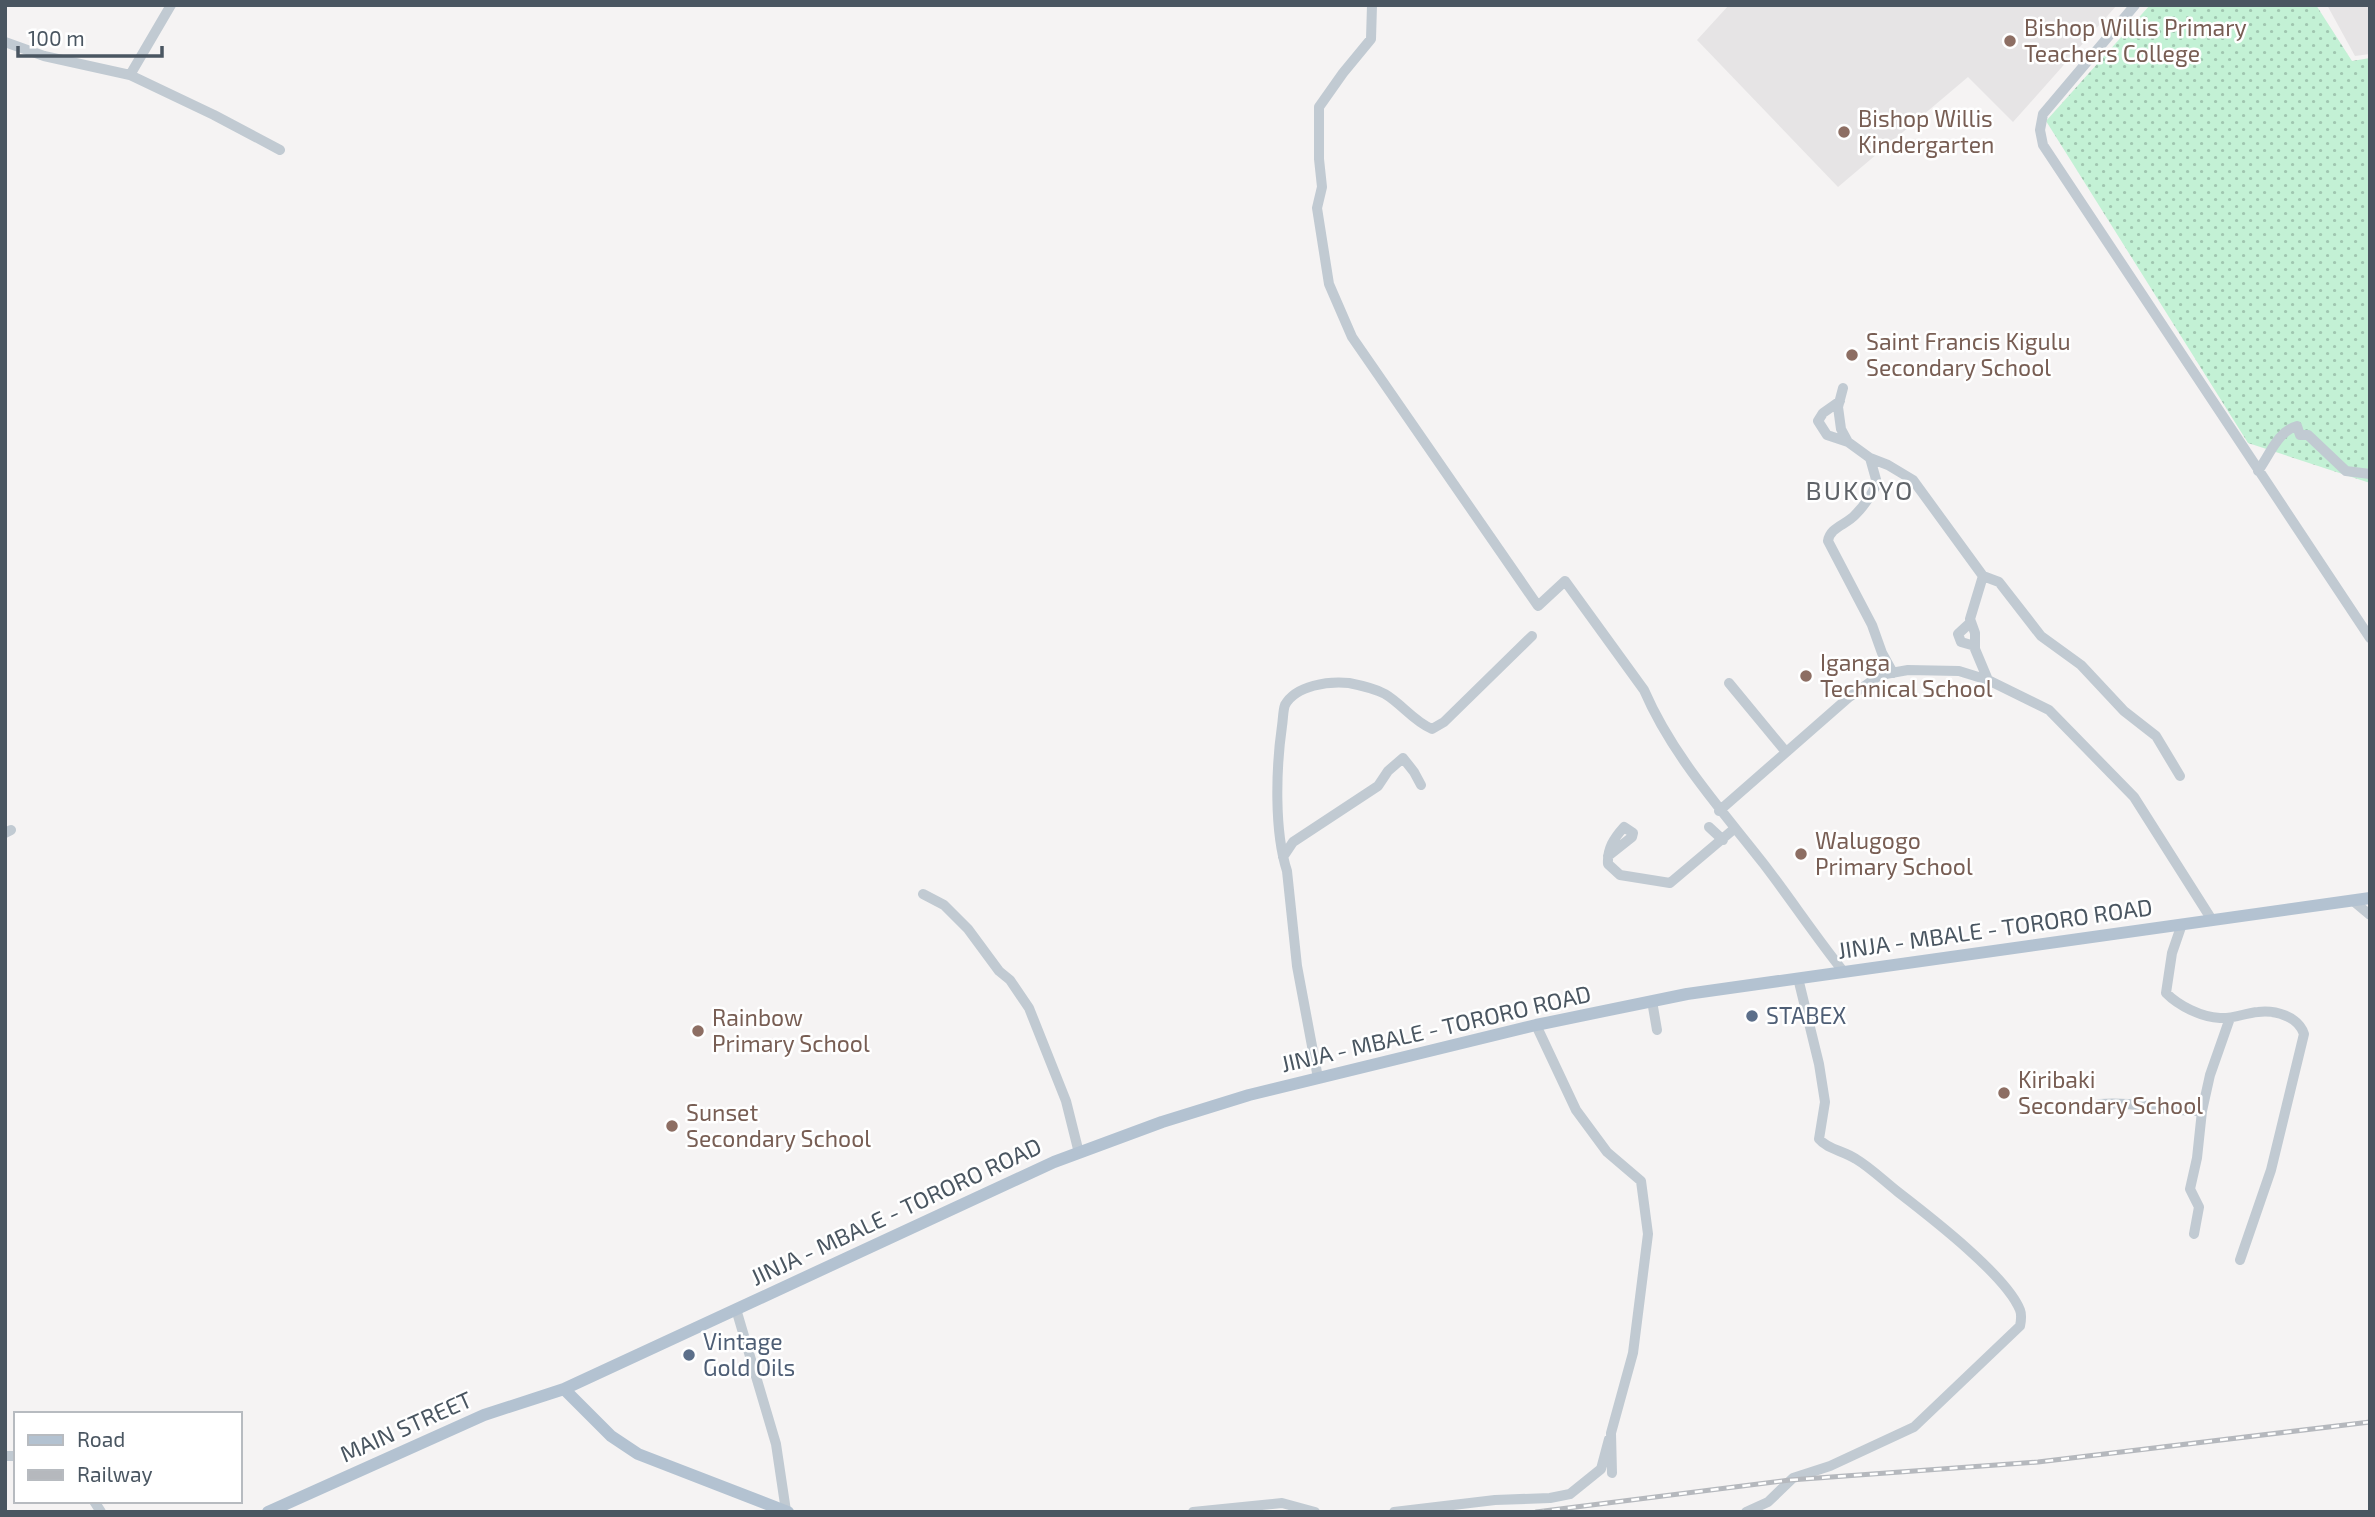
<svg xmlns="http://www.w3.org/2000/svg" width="2375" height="1517" viewBox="0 0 2375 1517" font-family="'Exo 2',sans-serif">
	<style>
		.education { fill: #e6e4e5 }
		.garden { fill: url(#garden-dots) }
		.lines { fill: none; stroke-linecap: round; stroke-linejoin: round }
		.minor { stroke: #c1cad2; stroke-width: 10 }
		.major { stroke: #b3c2d1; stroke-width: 12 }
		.rail-casing { stroke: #b5b8bd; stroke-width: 5 }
		.rail { stroke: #fff; stroke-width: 2.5; stroke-dasharray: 8; stroke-linecap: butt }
		.education-dot { fill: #8d6e63; stroke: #fff; stroke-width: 2.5 }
		.service-dot { fill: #5c6f8a; stroke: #fff; stroke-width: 2.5 }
		.labels { text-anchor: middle; stroke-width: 5; stroke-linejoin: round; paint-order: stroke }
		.education-label { font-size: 23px; fill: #785e54; stroke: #fff; text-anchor: start }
		.street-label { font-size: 23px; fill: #4a5661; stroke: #fff }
		.service-label { font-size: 23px; fill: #4e5e75; stroke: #fff; text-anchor: start }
		.quarter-label { font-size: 26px; letter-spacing: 2px; fill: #5f6368; stroke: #fff }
	</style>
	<defs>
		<pattern id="garden-dots" width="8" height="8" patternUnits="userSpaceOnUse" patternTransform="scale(1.75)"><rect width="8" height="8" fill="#c3f1d5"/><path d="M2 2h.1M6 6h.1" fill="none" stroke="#a0c6b0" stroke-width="1.8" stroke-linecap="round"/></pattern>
	</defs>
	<rect width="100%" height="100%" fill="#f5f3f3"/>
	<path class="education" d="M1729 5H2117L2013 122 1968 77 1838 187 1697 40Z
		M2327 5H2370V54L2355 56Z"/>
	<path class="garden" d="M2150 5H2316L2352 61 2370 58V483L2248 443 2046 121Z"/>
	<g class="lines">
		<path class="minor" d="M1372 5 1371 39 1343 73 1319 107V159L1322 187 1317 208 1329 284 1352 337 1538 606 1565 581 1644 690C1672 755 1720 808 1763 863 1790 898 1815 936 1843 971
			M2135 5 2043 114 2040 130 2043 145 2370 638
			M5 42 44 56 130 75 214 115 280 150
			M130 75 171 5
			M1843 388 1838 407 1841 429 1848 442 1870 458 1888 465 1913 480 1983 576 1999 582 2041 636 2081 665 2124 711 2156 736 2180 776
			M1840 401 1823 413 1818 421 1827 435 1848 442
			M1870 458 1877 483C1871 496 1865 505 1855 515 1846 525 1830 527 1828 541L1872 625 1882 653 1893 673
			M2258 471C2269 456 2278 431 2297 426L2300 435H2308L2346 471 2370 474
			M1983 576 1970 619 1975 633V649L1988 680
			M1971 622 1958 634 1961 642 1975 646
			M1729 683 1786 752
			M1719 811 1848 698 1880 675 1908 670 1959 671 1988 680 2049 710 2134 797 2212 920
			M1709 827 1723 840
			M5 833 11 830
			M1608 856 1632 837 1633 833 1624 827C1614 838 1607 849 1608 864L1620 875 1670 883 1734 829
			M1283 857 1293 842 1378 786 1388 771 1403 758 1414 772 1421 785
			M923 894 944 905 968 929 999 971 1010 980 1029 1008 1066 1101 1079 1153
			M2352 900 2370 915
			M2182 924 2172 953 2166 993C2179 1006 2201 1017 2220 1018 2233 1019 2245 1013 2258 1012 2275 1010 2298 1016 2304 1034L2271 1170 2240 1260
			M1652 1001 1657 1030
			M1536 1025 1576 1110 1607 1152 1641 1181 1648 1234 1633 1353 1611 1433 1612 1473
			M1318 1078 1297 966 1287 871C1274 831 1276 768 1282 726 1283 720 1283 710 1285 705 1296 685 1329 681 1349 683 1359 685 1376 689 1385 694 1402 704 1413 721 1432 729L1444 722 1532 636
			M2100 1104C2134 1101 2167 1111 2202 1111L2210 1075 2230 1018
			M2194 1234 2199 1207 2190 1189 2197 1158 2202 1111
			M736 1309 776 1444 786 1511
			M5 1456H16
			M94 1501 101 1512
			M1193 1512 1282 1503 1315 1512
			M1394 1512 1495 1500 1550 1498 1570 1494 1601 1469 1609 1439
			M1746 1512 1768 1502 1793 1478 1830 1466 1914 1427 2020 1326C2021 1321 2022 1315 2020 1310 2006 1275 1929 1216 1898 1192 1884 1181 1871 1168 1856 1159 1844 1151 1827 1149 1819 1139L1825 1102 1819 1064 1798 978"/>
		<path class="major" d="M564 1389 611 1436 638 1454 788 1512
			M268 1512 484 1415 564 1389 1054 1162 1162 1122 1249 1095 1536 1025 1687 994 2370 898"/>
		<g class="rail-casing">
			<path id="rail" d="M1536 1512 1790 1480 2038 1462 2370 1422"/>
		</g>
		<use href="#rail" class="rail"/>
	</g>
	<g class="education-dot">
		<circle cx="2010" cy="41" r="7"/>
		<circle cx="1844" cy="132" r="7"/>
		<circle cx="1852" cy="355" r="7"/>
		<circle cx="1806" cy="676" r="7"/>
		<circle cx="1801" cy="854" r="7"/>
		<circle cx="698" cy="1031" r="7"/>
		<circle cx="2004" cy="1093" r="7"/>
		<circle cx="672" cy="1126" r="7"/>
	</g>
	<g class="service-dot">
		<circle cx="1752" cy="1016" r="7"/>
		<circle cx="689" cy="1355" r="7"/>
	</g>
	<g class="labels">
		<g class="education-label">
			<text x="2024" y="36">Bishop Willis Primary<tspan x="2024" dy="26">Teachers College</tspan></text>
			<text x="1858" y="127">Bishop Willis<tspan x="1858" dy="26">Kindergarten</tspan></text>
			<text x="1866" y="350">Saint Francis Kigulu<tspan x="1866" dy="26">Secondary School</tspan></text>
			<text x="1820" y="671">Iganga<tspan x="1820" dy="26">Technical School</tspan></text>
			<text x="1815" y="849">Walugogo<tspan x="1815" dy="26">Primary School</tspan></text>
			<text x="712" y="1026">Rainbow<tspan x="712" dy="26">Primary School</tspan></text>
			<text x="2018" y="1088">Kiribaki<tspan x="2018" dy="26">Secondary School</tspan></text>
			<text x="686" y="1121">Sunset<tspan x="686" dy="26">Secondary School</tspan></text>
		</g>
		<g class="street-label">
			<text transform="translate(1995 929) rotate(-8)" y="8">JINJA - MBALE - TORORO ROAD</text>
			<text transform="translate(1436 1029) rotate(-13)" y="8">JINJA - MBALE - TORORO ROAD</text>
			<text transform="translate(896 1212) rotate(-25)" y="8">JINJA - MBALE - TORORO ROAD</text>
			<text transform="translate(406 1427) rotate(-24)" y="8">MAIN STREET</text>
		</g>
		<g class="service-label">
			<text x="1766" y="1024">STABEX</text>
			<text x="703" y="1350">Vintage<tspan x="703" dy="26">Gold Oils</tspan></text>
		</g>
		<g class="quarter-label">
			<text x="1860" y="500">BUKOYO</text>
		</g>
	</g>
	<rect width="2375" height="1517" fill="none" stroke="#4a5661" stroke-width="14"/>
	<rect x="14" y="1412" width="228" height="91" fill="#ffffff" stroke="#b7bbc0" stroke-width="2"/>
	<rect x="28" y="1435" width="35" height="10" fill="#b3c2d1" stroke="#b7bbc0" stroke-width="2"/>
	<text x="77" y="1447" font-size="21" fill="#4a5661">Road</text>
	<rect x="28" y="1470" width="35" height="10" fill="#b5b8bd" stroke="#b7bbc0" stroke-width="2"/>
	<text x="77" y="1482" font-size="21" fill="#4a5661">Railway</text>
	<path d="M18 46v10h144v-10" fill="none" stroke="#4a5661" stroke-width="3.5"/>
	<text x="28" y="46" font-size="21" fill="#4a5661" stroke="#ffffff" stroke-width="5" paint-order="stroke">100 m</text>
</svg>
